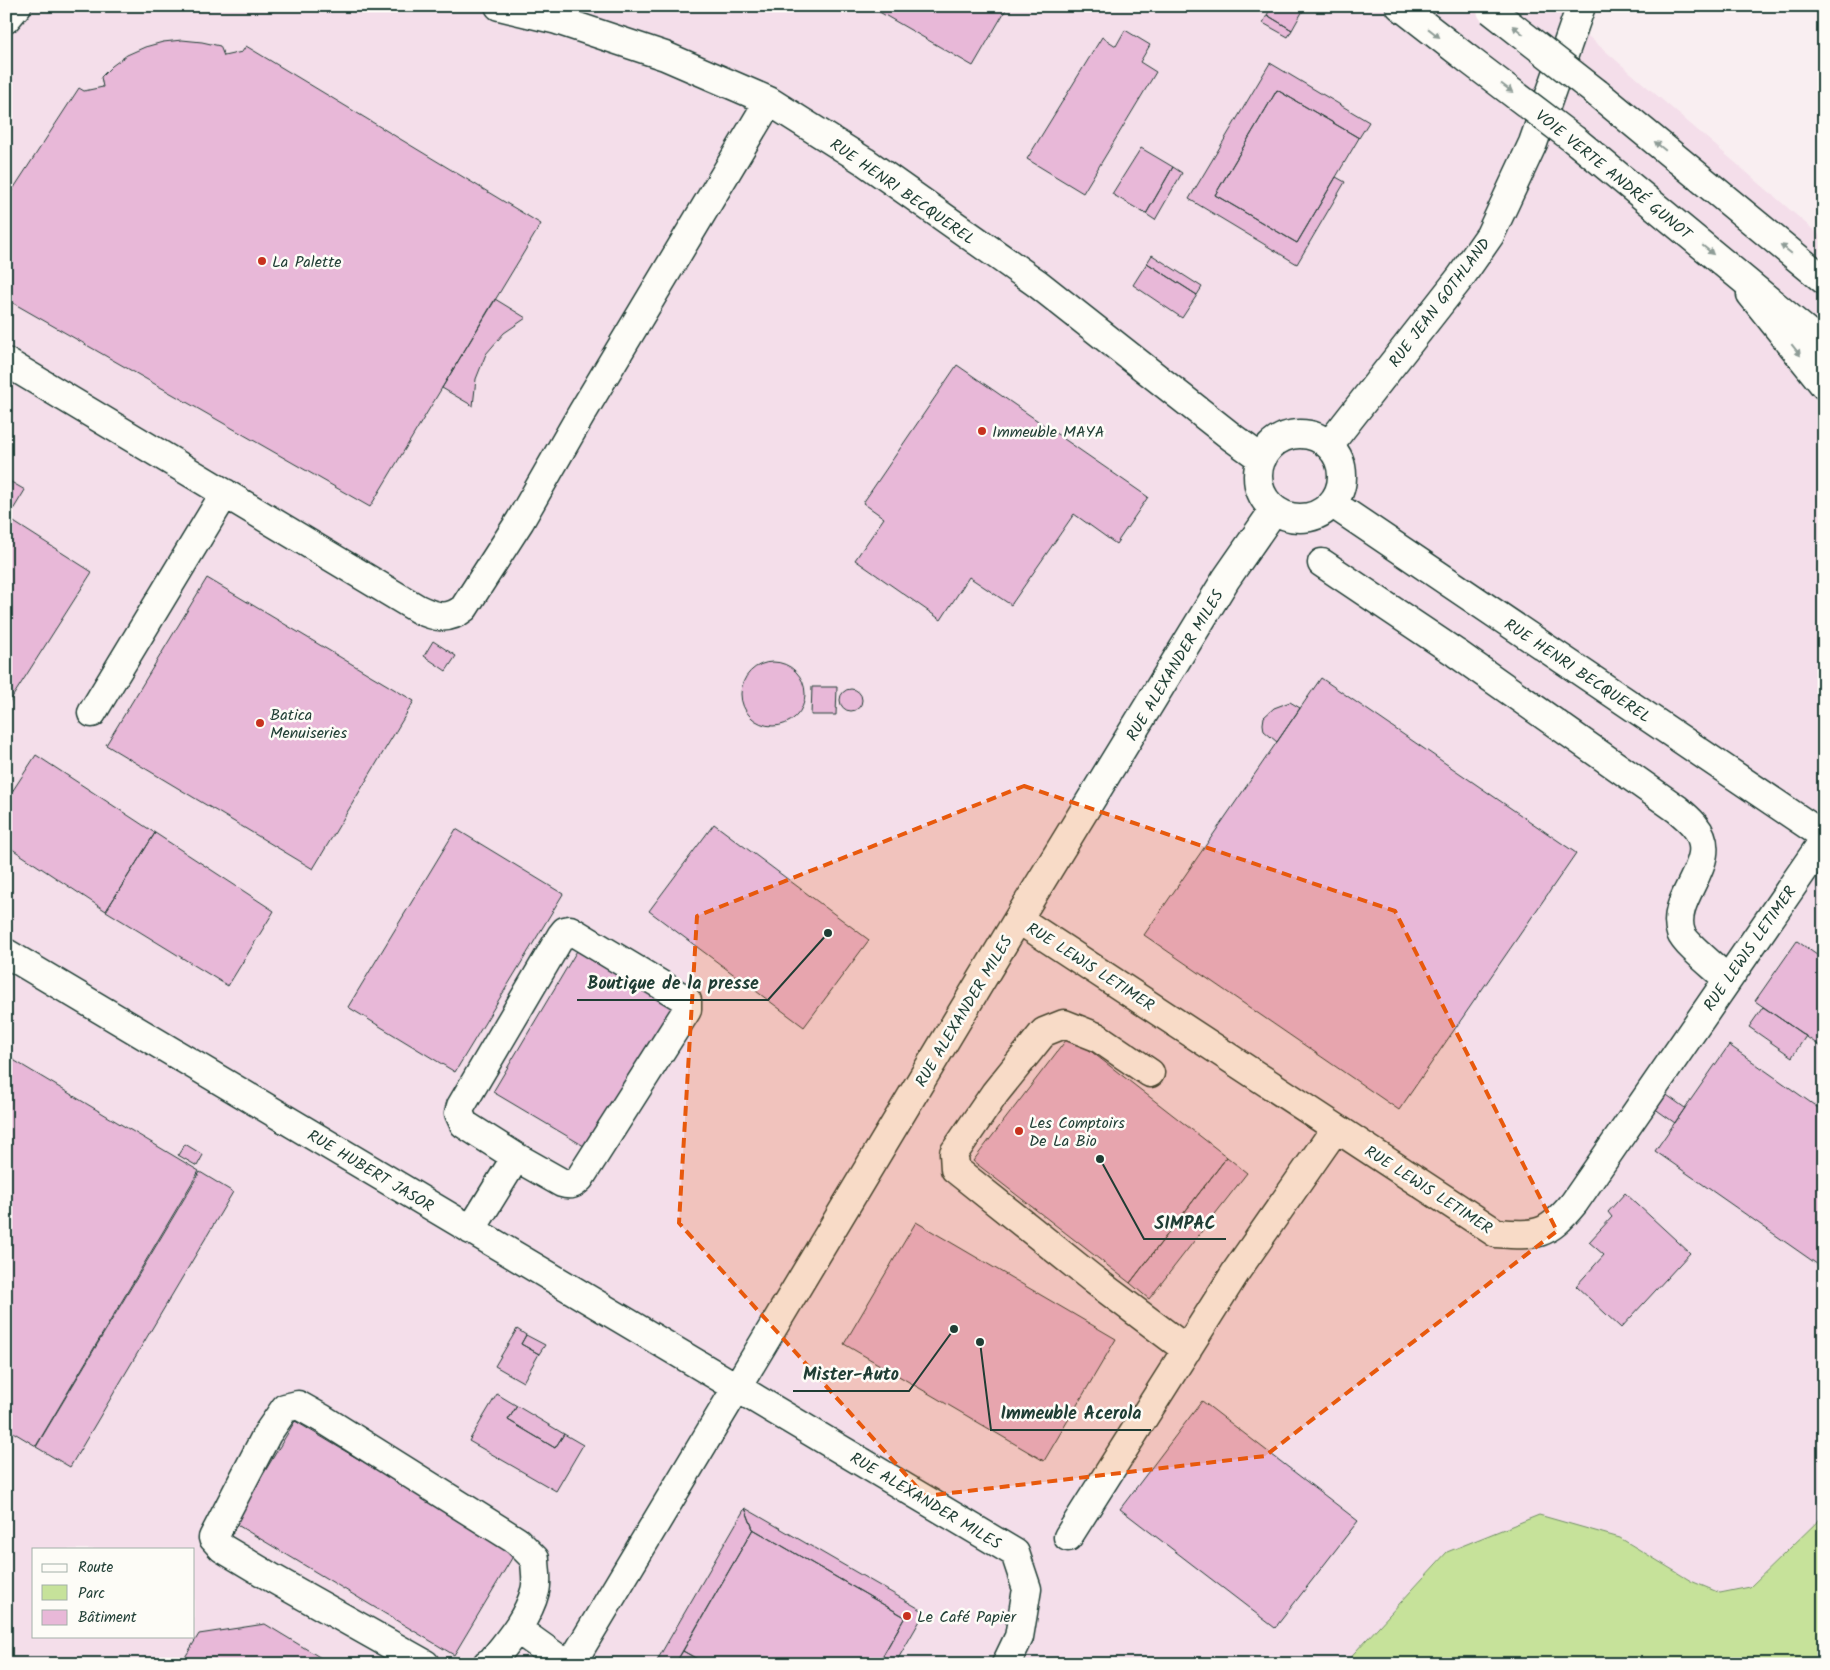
<svg xmlns="http://www.w3.org/2000/svg" width="1830" height="1670" viewBox="0 0 1830 1670" font-family="Kalam,sans-serif">
	<style>
		.built { fill: #f4deea; fill-rule: evenodd }
		.green { fill: #c6e29a; stroke: #729067 }
		.building { fill: #e8b8d8; stroke: #1f3d34 }
		.lines { fill: none; stroke-linecap: round; stroke-linejoin: round }
		.minor-casing { stroke: #1f3d34; stroke-width: 31 }
		.major-casing { stroke: #1f3d34; stroke-width: 31 }
		.minor { stroke: #fdfcf7; stroke-width: 28 }
		.major { stroke: #fdfcf7; stroke-width: 28 }
		.major-bridge-casing { stroke: #1f3d34; stroke-width: 31; stroke-linecap: butt }
		.major-bridge { stroke: #fdfcf7; stroke-width: 28 }
		.oneway { fill: #8e9c96 }
		.marked { fill: #e8590c; fill-opacity: 0.2; stroke: #e8590c; stroke-width: 4; stroke-dasharray: 10 6; stroke-linejoin: round }
		.poi-dot { fill: #c8321e; stroke: #fdfcf7; stroke-width: 2 }
		.labels { text-anchor: middle; stroke-width: 5; stroke-linejoin: round; paint-order: stroke }
		.street-label { font-size: 16px; fill: #1f3d34; stroke: #fdfcf7 }
		.poi-label { font-size: 16px; fill: #1f3d34; stroke: #fdfcf7; text-anchor: start }
		.leader { fill: none; stroke: #1f3d34; stroke-width: 2 }
		.callout-dot { fill: #1f3d34; stroke: #fdfcf7; stroke-width: 2 }
		.callout-label { font-size: 18px; text-anchor: middle; font-weight: bold; fill: #1f3d34; stroke: #fdfcf7; stroke-width: 5; stroke-linejoin: round; paint-order: stroke }
	</style>
	<rect width="100%" height="100%" fill="#f9eef1"/>
	<filter id="ink" filterUnits="userSpaceOnUse"><feTurbulence type="fractalNoise" baseFrequency=".02" numOctaves="2"/><feDisplacementMap in="SourceGraphic" scale="10" xChannelSelector="R" yChannelSelector="G"/><feConvolveMatrix kernelMatrix="1 2 1 2 8 2 1 2 1" color-interpolation-filters="sRGB"/></filter>
	<g filter="url(#ink)">
		<path class="built" d="M6 6H1553L1824 239V1515L1750 1587 1720 1593 1691 1581 1620 1538 1447 1552 1344 1664H6ZM34 1549H194V1636H34Z"/>
		<path class="green" d="M1539 1515 1620 1538 1691 1581 1720 1593 1750 1587 1824 1515V1664H1344L1447 1552Z"/>
		<path class="building" d="M869 6H1008L973 66Z
			M1272 6H1304L1305 7 1292 30 1267 15Z
			M1267 15 1292 30 1288 37 1263 23Z
			M1125 30 1150 45 1140 62 1156 72 1083 193 1027 159 1102 37 1116 46Z
			M182 40 202 42 220 46 224 56 242 52 246 46 541 224 370 507 6 299V200L79 88 84 91 103 87 101 77 112 66 127 55 145 47 163 42Z
			M1270 63 1369 122 1359 138 1277 90 1215 195 1297 243 1336 177 1345 182 1297 264 1189 199Z
			M1277 90 1359 138 1297 243 1215 195Z
			M1141 148 1173 167 1146 214 1112 194Z
			M1173 167 1182 173 1155 220 1146 214Z
			M1152 255 1202 287 1197 295 1147 263Z
			M1147 263 1197 295 1182 318 1133 285Z
			M495 299 526 318 504 333 486 354 476 379 473 406 442 388Z
			M957 365 1148 497 1116 544 1074 514 1011 605 969 577 941 620 855 560 884 518 863 503Z
			M6 479 25 490 8 518 6 517Z
			M6 517 92 572 6 707Z
			M207 578 414 701 313 869 106 745Z
			M433 641 456 656 446 671 424 656Z
			M741 694a32 32 0 1 1 64 0a32 32 0 1 1-64 0Z
			M1321 678 1576 853 1399 1110 1144 935Z
			M812 687H837L836 715H811Z
			M840 700a11 11 0 1 1 22 0a11 11 0 1 1-22 0Z
			M1290 702 1300 708 1277 742 1264 731 1263 724 1264 717 1274 708Z
			M36 755 155 833 106 911 6 845V801Z
			M714 824 869 940 804 1027 649 911Z
			M456 829 563 894 455 1072 348 1007Z
			M155 833 274 911 228 986 106 911Z
			M1797 941 1824 960V1049L1755 1001Z
			M578 949 678 1009 594 1152 493 1092Z
			M1763 1007 1806 1036 1792 1057 1749 1027Z
			M1070 1035 1227 1157 1130 1283 973 1161Z
			M1729 1045 1824 1112V1269L1655 1151Z
			M10 1058 199 1171 36 1446 6 1428V1065Z
			M1664 1093 1685 1108 1675 1123 1654 1108Z
			M185 1144 203 1155 197 1166 178 1155Z
			M1227 1157 1247 1173 1149 1299 1130 1283Z
			M200 1172 233 1192 70 1467 36 1447Z
			M1625 1193 1690 1253 1621 1328 1576 1286 1604 1255 1589 1242 1612 1217 1608 1212Z
			M916 1222 1116 1339 1044 1461 844 1344Z
			M517 1329 526 1335 521 1344 539 1354 523 1382 495 1366Z
			M526 1335 545 1345 539 1354 521 1344Z
			M497 1394 517 1406 508 1420 555 1448 564 1434 583 1445 556 1491 469 1441Z
			M1202 1401 1358 1521 1275 1628 1120 1509Z
			M517 1406 564 1434 555 1448 508 1420Z
			M295 1421 515 1553 454 1655 234 1523Z
			M745 1508 925 1612 895 1664H878L905 1617 753 1529Z
			M745 1508 753 1529 675 1664H655Z
			M753 1529 905 1617 878 1664H706L683 1651Z
			M265 1624 331 1664H181L199 1634Z
			M683 1651 706 1664H675Z"/>
		<g class="lines">
			<g class="minor-casing">
				<path id="minor" d="M499 6 557 20 665 56 769 101 864 161 1038 284 1233 438 1262 459
					M6 19 17 6
					M1751 294 1824 385
					M6 362 418 609C435 617 448 621 464 608L520 521 582 413 769 101
					M1258 476a42 42 0 1 1 84 0a42 42 0 1 1-84 0Z
					M1329 445 1460 278 1490 235 1533 143 1581 6
					M1333 504 1824 836
					M1322 563 1456 653 1677 809C1683 814 1689 819 1694 825 1725 861 1668 896 1681 933 1685 944 1717 969 1727 979
					M92 713 225 493
					M1018 919 1496 1233C1537 1236 1547 1236 1574 1203L1824 840
					M570 930 683 998 687 1001V1010L580 1178C574 1184 571 1186 562 1183L516 1157 464 1124 459 1113 461 1106 561 936 565 931Z
					M6 953 1015 1553 1027 1589 1019 1637 1006 1664
					M1150 1073 1097 1037 1064 1024 1044 1032 995 1093 954 1153 955 1169 1094 1280 1187 1350
					M471 1230 516 1157
					M1068 1537 1237 1270 1336 1128
					M517 1629 566 1664
					M425 1664 274 1579 222 1548 213 1538 267 1434 285 1408 298 1405 323 1419 517 1541 535 1559C535 1569 538 1581 535 1591 528 1618 509 1640 492 1661L487 1664
					M571 1664 1018 919 1226 579 1274 510"/>
			</g>
			<g class="major-casing">
				<path id="major" d="M1400 6 1468 59
					M1597 93 1824 280
					M1576 141 1824 346"/>
			</g>
			<use href="#minor" class="minor"/>
			<use href="#major" class="major"/>
			<g class="major-bridge-casing">
				<path id="major-bridge" d="M1491 10 1597 93
					M1468 59 1576 141"/>
			</g>
			<use href="#major-bridge" class="major-bridge"/>
		</g>
		<defs><path id="oneway-solid" d="M-6-.8H1V-3.2L6.5 0L1 3.2V.8H-6Z" transform="scale(1.25)"/></defs>
		<g class="oneway">
			<use href="#oneway-solid" transform="translate(1518 30) rotate(-141)"/>
			<use href="#oneway-solid" transform="translate(1434 33) rotate(38)"/>
			<use href="#oneway-solid" transform="translate(1507 88) rotate(37)"/>
			<use href="#oneway-solid" transform="translate(1660 146) rotate(-141)"/>
			<use href="#oneway-solid" transform="translate(1786 249) rotate(-141)"/>
			<use href="#oneway-solid" transform="translate(1708 250) rotate(40)"/>
			<use href="#oneway-solid" transform="translate(1796 350) rotate(52)"/>
		</g>
	</g>
	<path class="marked" d="M1024 786 1395 911 1557 1231 1265 1456 925 1496 679 1223 697 916Z"/>
	<g class="poi-dot">
		<circle cx="262" cy="261" r="5"/>
		<circle cx="982" cy="431" r="5"/>
		<circle cx="260" cy="723" r="5"/>
		<circle cx="1019" cy="1131" r="5"/>
		<circle cx="907" cy="1616" r="5"/>
	</g>
	<g class="labels">
		<g class="street-label">
			<text transform="translate(1614 174) rotate(39)" y="6">VOIE VERTE ANDRÉ GUNOT</text>
			<text transform="translate(903 191) rotate(35)" y="6">RUE HENRI BECQUEREL</text>
			<text transform="translate(1439 302) rotate(-53)" y="6">RUE JEAN GOTHLAND</text>
			<text transform="translate(1174 665) rotate(-59)" y="6">RUE ALEXANDER MILES</text>
			<text transform="translate(1578 670) rotate(34)" y="6">RUE HENRI BECQUEREL</text>
			<text transform="translate(1749 948) rotate(-55)" y="6">RUE LEWIS LETIMER</text>
			<text transform="translate(1091 966) rotate(33)" y="6">RUE LEWIS LETIMER</text>
			<text transform="translate(963 1011) rotate(-59)" y="6">RUE ALEXANDER MILES</text>
			<text transform="translate(371 1170) rotate(31)" y="6">RUE HUBERT JASOR</text>
			<text transform="translate(1429 1189) rotate(33)" y="6">RUE LEWIS LETIMER</text>
			<text transform="translate(926 1500) rotate(31)" y="6">RUE ALEXANDER MILES</text>
		</g>
		<g class="poi-label">
			<text x="272" y="267">La Palette</text>
			<text x="992" y="437">Immeuble MAYA</text>
			<text x="270" y="720">Batica<tspan x="270" dy="18">Menuiseries</tspan></text>
			<text x="1029" y="1128">Les Comptoirs<tspan x="1029" dy="18">De La Bio</tspan></text>
			<text x="917" y="1622">Le Café Papier</text>
		</g>
	</g>
	<path class="leader" d="M828 933L768 1000H577M1100 1159L1144 1239H1226M954 1329L909 1391H793M980 1342L991 1430H1151"/>
	<g class="callout-dot">
		<circle cx="828" cy="933" r="5"/>
		<circle cx="1100" cy="1159" r="5"/>
		<circle cx="954" cy="1329" r="5"/>
		<circle cx="980" cy="1342" r="5"/>
	</g>
	<g class="callout-label">
		<text x="673" y="989">Boutique de la presse</text>
		<text x="1185" y="1229">SIMPAC</text>
		<text x="851" y="1380">Mister-Auto</text>
		<text x="1071" y="1419">Immeuble Acerola</text>
	</g>
	<rect width="1830" height="1670" fill="none" stroke="#fdfcf7" stroke-width="25"/>
	<rect x="12" y="12" width="1805" height="1645" fill="none" stroke="#1f3d34" stroke-width="2" filter="url(#ink)"/>
	<rect x="32" y="1548" width="162" height="90" fill="#fdfcf7" stroke="#a4b0a9"/>
	<rect x="42" y="1564" width="25" height="8" fill="#fdfcf7" stroke="#a4b0a9"/>
	<text x="78" y="1572" font-size="15" fill="#1f3d34">Route</text>
	<rect x="42" y="1585" width="25" height="15" fill="#c6e29a" stroke="#a4b0a9"/>
	<text x="78" y="1598" font-size="15" fill="#1f3d34">Parc</text>
	<rect x="42" y="1610" width="25" height="15" fill="#e8b8d8" stroke="#a4b0a9"/>
	<text x="78" y="1622" font-size="15" fill="#1f3d34">Bâtiment</text>
</svg>
